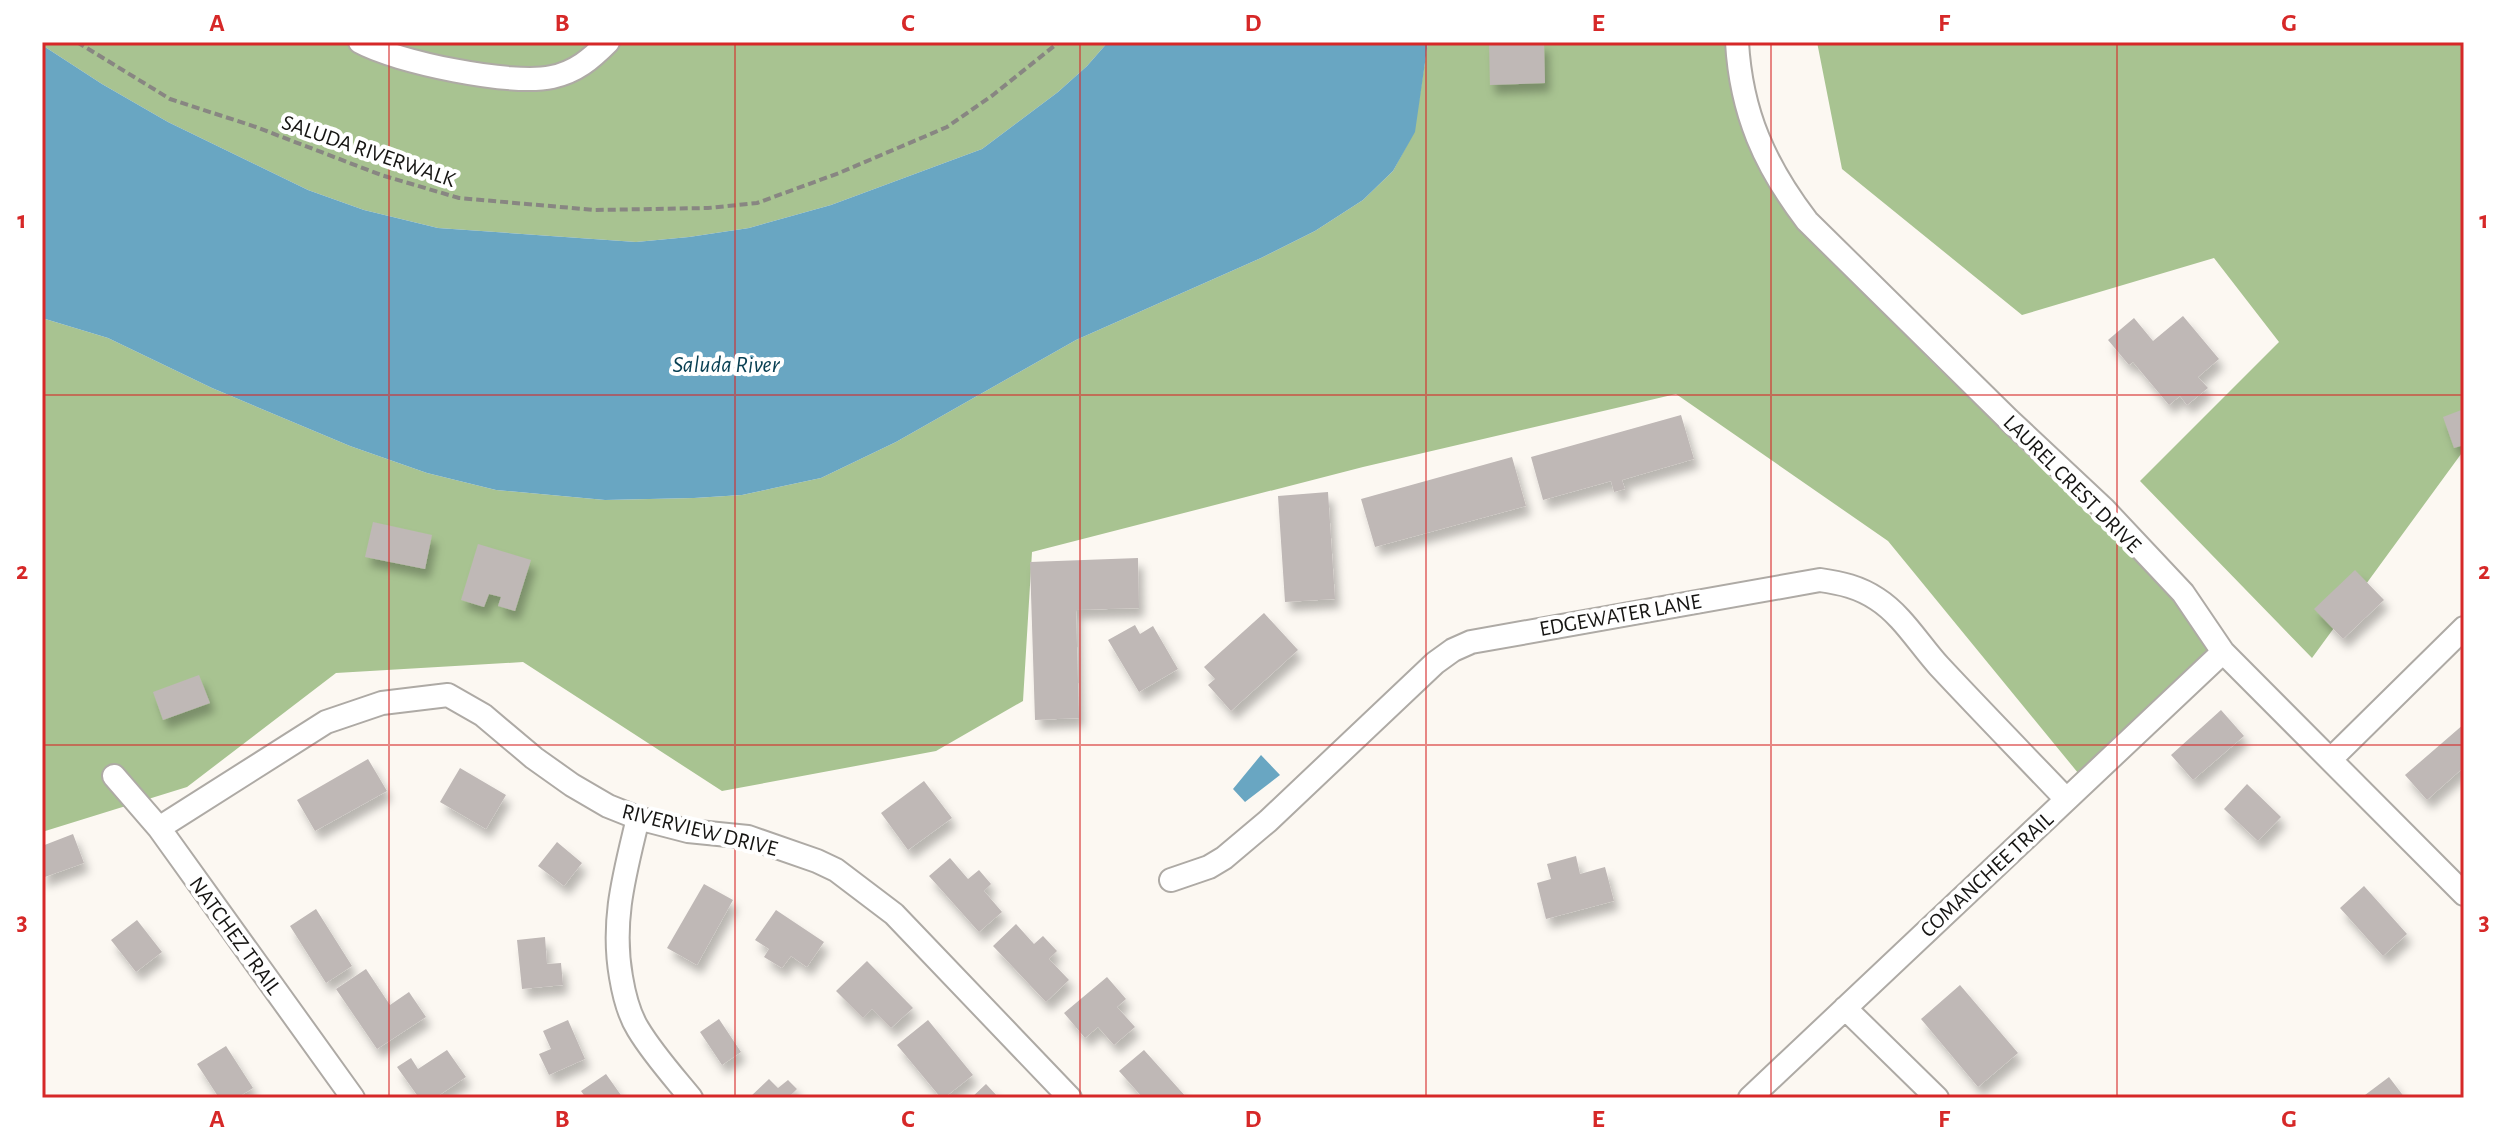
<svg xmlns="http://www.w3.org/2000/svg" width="2506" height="1140" viewBox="0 0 2506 1140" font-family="'Alegreya Sans',sans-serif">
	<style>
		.forest { fill: #a8c391 }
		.water { fill: #69a6c2 }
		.building { fill: #bfb8b6; filter: url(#shadow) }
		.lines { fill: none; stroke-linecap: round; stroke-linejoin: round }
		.minor-casing { stroke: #aeaaa5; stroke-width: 26 }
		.path { stroke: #888682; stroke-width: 4; stroke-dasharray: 8 4; stroke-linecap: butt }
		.minor { stroke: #fff; stroke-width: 22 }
		.grid { fill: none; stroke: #d62828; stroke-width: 2; stroke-opacity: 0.55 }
		.labels { text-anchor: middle; stroke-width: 8; stroke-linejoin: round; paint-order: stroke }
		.street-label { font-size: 22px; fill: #151412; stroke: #fff }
		.water-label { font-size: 24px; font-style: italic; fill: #083f52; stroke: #fff }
		.neatline { fill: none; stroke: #d62828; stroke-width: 3 }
		.grid-label { font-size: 26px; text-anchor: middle; font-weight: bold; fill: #d62828 }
	</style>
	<defs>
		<filter id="shadow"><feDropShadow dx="5" dy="9" stdDeviation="4" flood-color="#0004"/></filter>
	</defs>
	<rect width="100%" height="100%" fill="#fcf8f2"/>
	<path class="forest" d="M42 42H1108L1087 66 1058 92 982 149 831 205 749 228 689 237 636 242 438 228 364 210 308 190 168 122 102 84 42 45Z
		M1428 42H1744L1765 159 1926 356 2231 653 2083 779 1888 541 1676 394 1363 467 1032 552 1023 701 936 751 722 791 523 662 336 673 187 787 42 832V318L108 338 212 388 350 446 427 473 496 490 605 500 694 498 742 495 774 488 821 478 896 442 1076 340 1261 258 1315 231 1363 200 1393 171 1414 132Z
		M1817 42H2464V450L2312 658 2140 481 2279 342 2214 258 2022 315 1842 169Z"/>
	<path class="water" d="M1108 42H1428L1415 132 1393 171 1363 200 1315 231 1261 258 1076 340 896 442 821 478 774 488 742 495 694 498 605 500 496 490 427 473 350 446 212 388 108 338 42 318V45L102 84 168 122 308 190 364 210 438 228 636 242 689 237 749 228 831 205 982 149 1058 92 1087 66Z
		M1261 755 1280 775 1245 802 1233 789Z"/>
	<path class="building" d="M1489 42H1544L1545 83 1490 85Z
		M2183 316 2219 359 2198 377 2208 388 2187 405 2180 396 2169 405 2133 362 2129 365 2108 340 2134 318 2153 341Z
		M2464 409V445L2454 448 2443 417Z
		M1681 415 1694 459 1622 480 1625 489 1614 492 1611 481 1543 500 1531 457Z
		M1512 457 1526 506 1375 547 1361 499Z
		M1328 492 1335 599 1285 602 1278 496Z
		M373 522 432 535 425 569 365 557Z
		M478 544 531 560 515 611 498 606 501 597 489 594 484 607 461 600Z
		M1138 558 1139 608 1076 610 1079 718 1035 720 1030 562Z
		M2355 570 2384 600 2343 639 2314 609Z
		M1264 613 1298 650 1231 711 1208 685 1215 679 1204 667Z
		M1135 625 1140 634 1153 626 1178 669 1139 692 1108 640Z
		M199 675 210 703 163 720 153 692Z
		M2221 710 2244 736 2193 780 2171 755Z
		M2464 724V767L2427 800 2405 775Z
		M368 759 387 791 315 831 297 800Z
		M460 768 506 795 486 829 440 802Z
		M924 781 952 818 908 850 881 813Z
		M2247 784 2281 817 2258 841 2224 809Z
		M73 834 84 863 42 878V846Z
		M557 842 582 863 564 886 538 866Z
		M1576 856 1580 874 1605 867 1614 901 1546 919 1537 883 1551 879 1547 864Z
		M950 858 968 879 979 870 991 884 984 891 1002 912 979 932 929 876Z
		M704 884 733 900 697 965 667 948Z
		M2364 886 2407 934 2383 956 2340 908Z
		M316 909 352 966 326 983 290 926Z
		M776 910 824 942 807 967 791 956 782 968 764 957 769 949 755 940Z
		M137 920 162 952 136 972 111 940Z
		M1016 924 1034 944 1043 936 1057 951 1049 959 1069 980 1046 1002 993 946Z
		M545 937 547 964 561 963 563 985 522 989 517 940Z
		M867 961 913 1008 891 1028 872 1009 863 1018 836 991Z
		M366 969 390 1005 409 992 426 1017 377 1049 336 989Z
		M1107 977 1126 999 1117 1007 1135 1027 1114 1045 1098 1027 1085 1038 1064 1013Z
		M1960 985 2018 1053 1978 1087 1921 1019Z
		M719 1019 741 1052 722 1065 700 1032Z
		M568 1020 585 1059 549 1075 539 1054 551 1049 543 1031Z
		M928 1020 973 1075 944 1098H941L897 1045Z
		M226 1046 253 1088 237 1098H219L197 1064Z
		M447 1050 466 1077 435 1098H419L397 1067 411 1058 418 1069Z
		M1144 1050 1187 1098H1143L1119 1071Z
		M606 1074 623 1098H586L581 1091Z
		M2389 1077 2405 1098H2361Z
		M769 1079 778 1088 788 1080 797 1089 788 1098H749Z
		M986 1084 999 1098H971Z"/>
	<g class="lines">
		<g class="minor-casing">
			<path id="minor" d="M360 42C396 62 512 86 552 77 576 72 591 59 608 42
				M1737 42C1741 113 1765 166 1807 221L2009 420 2104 509 2183 593 2223 652 2464 894
				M2332 758 2464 628
				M114 776 159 828 353 1098
				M638 818C625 873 611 920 621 977 624 995 628 1013 638 1029 653 1054 673 1076 691 1098
				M159 828 326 722 382 703 448 695 483 715 534 758 572 785 608 806 638 818 688 831 748 837 817 861 836 870 894 914 1070 1098
				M1171 880 1209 867 1224 858 1268 821 1435 663 1453 650 1471 642 1820 580C1841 583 1859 587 1877 599 1902 615 1919 644 1939 666 1981 711 2024 755 2066 799
				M1845 1008 1937 1098
				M1750 1098 2223 652"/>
		</g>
		<path class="path" d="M77 42 170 99 256 127 381 175 459 198 595 210 708 208 757 203 839 173 947 127 993 95 1059 42"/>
		<use href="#minor" class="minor"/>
	</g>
	<path class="grid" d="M389 42V1098M735 42V1098M1080 42V1098M1426 42V1098M1771 42V1098M2117 42V1098M42 395H2464M42 745H2464"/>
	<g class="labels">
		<g class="street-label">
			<text transform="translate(369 150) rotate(19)" y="8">SALUDA RIVERWALK</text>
			<text transform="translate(2073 483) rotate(45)" y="8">LAUREL CREST DRIVE</text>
			<text transform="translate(1620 614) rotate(-10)" y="8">EDGEWATER LANE</text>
			<text transform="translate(700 829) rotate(14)" y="8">RIVERVIEW DRIVE</text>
			<text transform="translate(1986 874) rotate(-43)" y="8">COMANCHEE TRAIL</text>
			<text transform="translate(236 935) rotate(54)" y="8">NATCHEZ TRAIL</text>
		</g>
		<g class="water-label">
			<text x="726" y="372">Saluda River</text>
		</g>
	</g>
	<rect width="2506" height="1140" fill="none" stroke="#ffffff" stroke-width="88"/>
	<rect x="44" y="44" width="2418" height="1052" class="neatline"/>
	<g class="grid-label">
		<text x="217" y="31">A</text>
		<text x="562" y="31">B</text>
		<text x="908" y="31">C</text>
		<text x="1253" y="31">D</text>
		<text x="1598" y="31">E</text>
		<text x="1944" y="31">F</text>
		<text x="2289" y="31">G</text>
		<text x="22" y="228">1</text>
		<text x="2484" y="228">1</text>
		<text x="22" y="579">2</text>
		<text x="2484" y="579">2</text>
		<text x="22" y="930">3</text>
		<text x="2484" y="930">3</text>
		<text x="217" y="1127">A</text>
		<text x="562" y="1127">B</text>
		<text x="908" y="1127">C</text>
		<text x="1253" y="1127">D</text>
		<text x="1598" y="1127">E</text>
		<text x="1944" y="1127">F</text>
		<text x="2289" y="1127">G</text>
	</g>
</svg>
